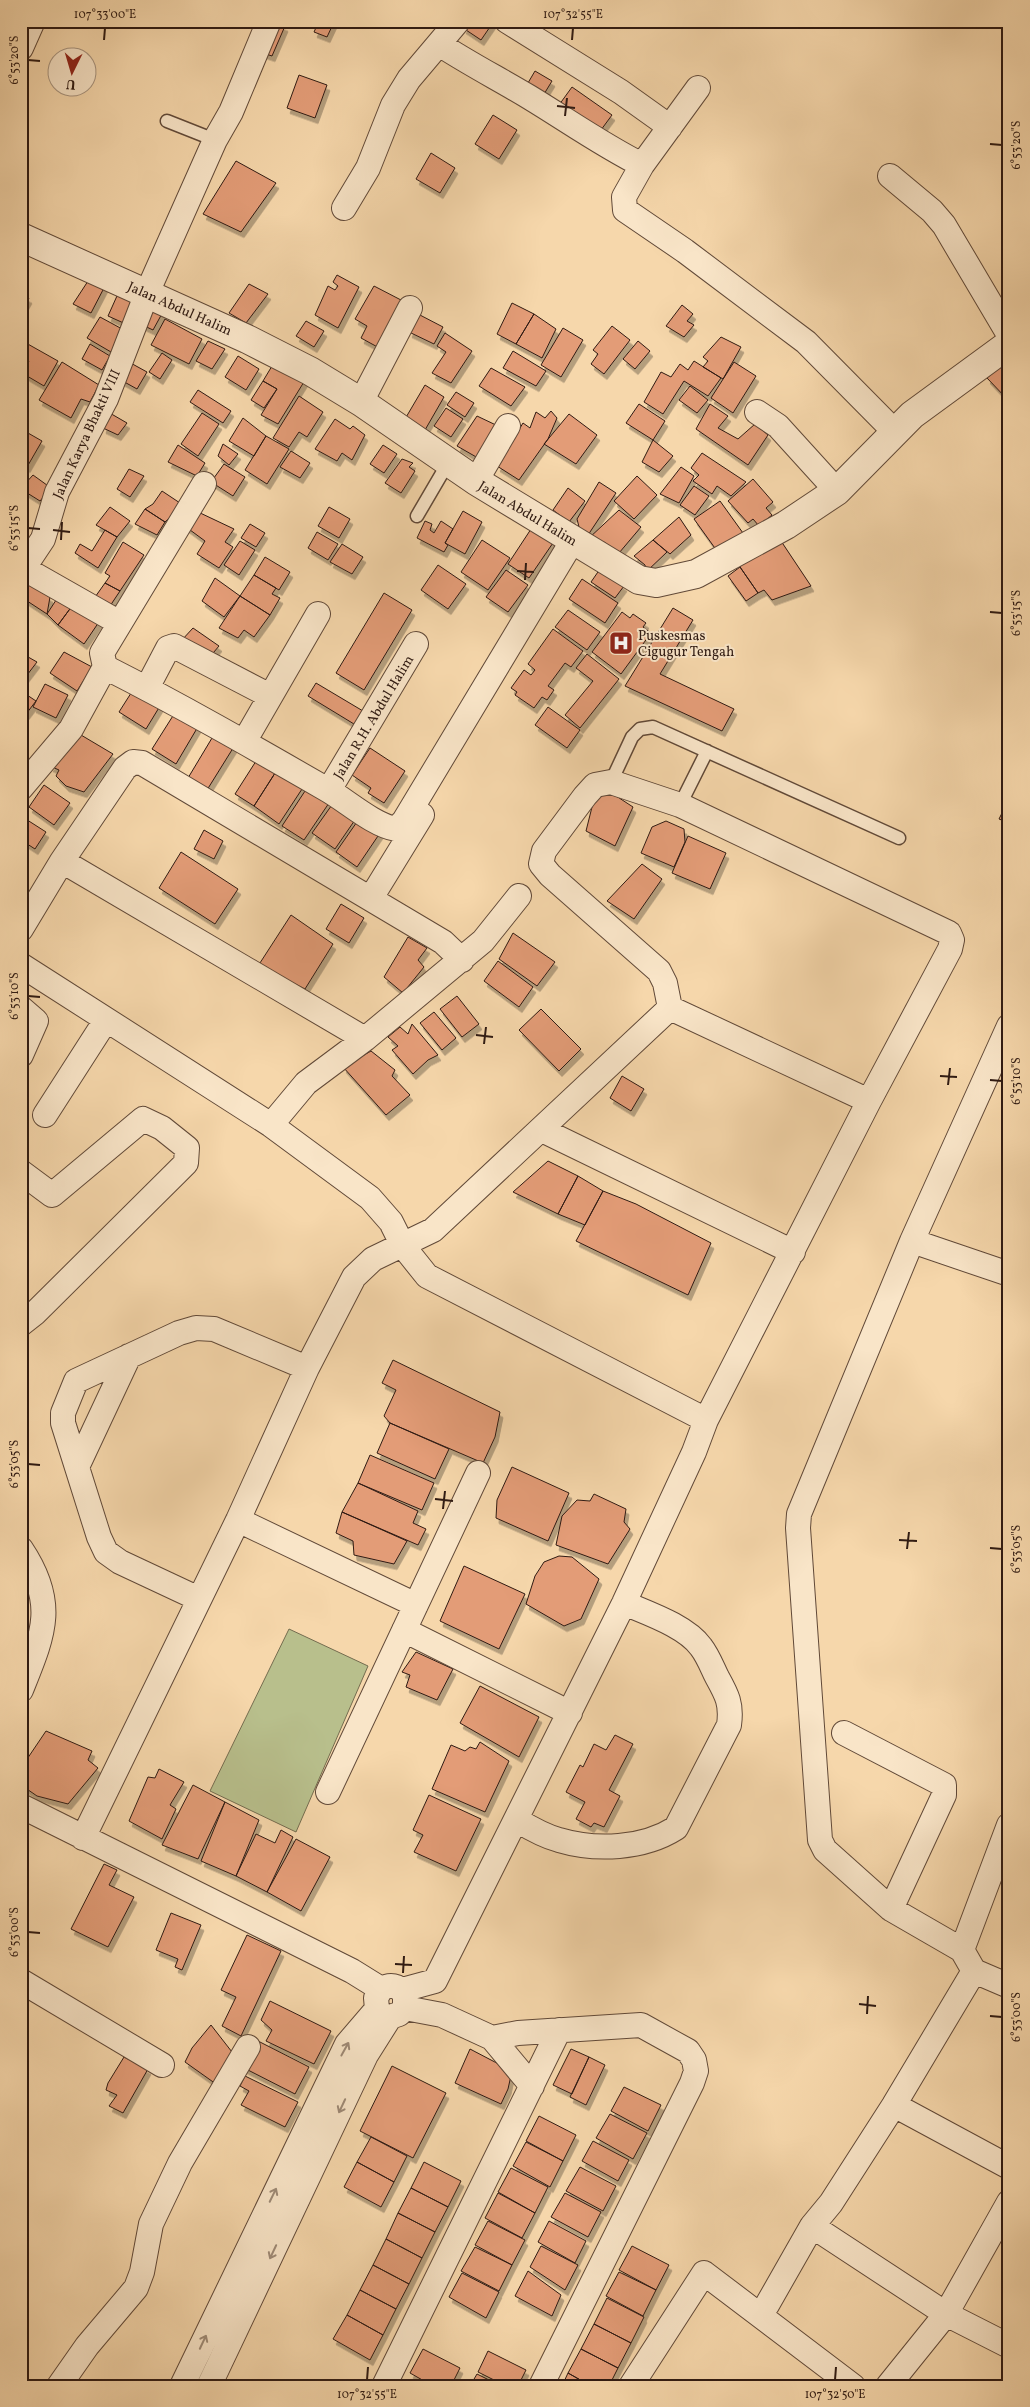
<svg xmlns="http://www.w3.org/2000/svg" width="1030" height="2407" viewBox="0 0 1030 2407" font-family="Vollkorn,serif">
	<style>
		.green { fill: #b8bf8c; stroke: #746c4f }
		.building { fill: #e39c77; stroke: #2f1a12; filter: url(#shadow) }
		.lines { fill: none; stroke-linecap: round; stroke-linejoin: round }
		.service-casing { stroke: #614938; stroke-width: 15 }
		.minor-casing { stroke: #614938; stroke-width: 26 }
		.tertiary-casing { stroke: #614938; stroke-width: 30 }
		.service { stroke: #f9e5c8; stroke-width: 12 }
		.minor { stroke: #f9e5c8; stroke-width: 24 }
		.tertiary { stroke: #f9e5c8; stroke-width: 28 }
		.oneway { stroke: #9e8a76 }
		.ticks { fill: none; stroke: #2f1a12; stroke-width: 2 }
		.labels { text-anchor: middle; stroke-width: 4; stroke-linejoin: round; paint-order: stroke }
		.street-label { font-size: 14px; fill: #2f1a12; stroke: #f9e5c8 }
		.poi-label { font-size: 14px; fill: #2f1a12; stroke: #f9e5c8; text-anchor: start }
		.neatline { fill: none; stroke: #2f1a12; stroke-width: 2 }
		.ticks-label { font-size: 12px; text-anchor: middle; fill: #2f1a12 }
	</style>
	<defs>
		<filter id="shadow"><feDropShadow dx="3" dy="5.5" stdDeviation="0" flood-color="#0004"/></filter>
	</defs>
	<rect width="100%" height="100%" fill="#f6d7ab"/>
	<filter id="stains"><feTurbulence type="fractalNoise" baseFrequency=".004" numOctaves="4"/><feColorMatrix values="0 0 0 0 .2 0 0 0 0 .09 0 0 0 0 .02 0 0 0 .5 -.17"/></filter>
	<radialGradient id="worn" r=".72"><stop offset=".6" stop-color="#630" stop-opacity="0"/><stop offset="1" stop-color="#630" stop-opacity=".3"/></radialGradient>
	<path class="green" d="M289 1629 368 1666 296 1832 210 1791Z"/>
	<path class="building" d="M273 21 285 26 272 56 260 52Z
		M319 21 334 22 327 37 314 32Z
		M468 21H494L481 40 463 28Z
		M535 71 552 81 541 99 525 88Z
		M299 75 327 85 315 118 287 108Z
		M572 87 612 115 598 134 559 105Z
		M493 115 517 130 499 159 475 144Z
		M431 153 455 168 440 193 416 179Z
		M236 161 276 183 241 232 203 214Z
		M337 275 359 287 338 328 315 315 328 286 335 290 338 286 333 282Z
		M90 278 105 286 91 313 73 304Z
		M249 284 268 294 246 323 229 313Z
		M374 286 401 300 398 305 405 309 383 350 361 338 367 326 355 319Z
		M121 287 142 297 128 325 108 316Z
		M21 294 29 298 21 312Z
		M147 301 164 310 153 330 138 323Z
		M512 303 534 314 516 344 497 334Z
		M682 305 693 314 687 321 694 325 684 337 666 326Z
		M418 314 443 327 434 344 409 332Z
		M534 314 556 329 542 358 516 344Z
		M100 317 124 330 111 352 87 338Z
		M165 319 202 339 189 364 151 345Z
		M306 321 324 331 314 347 296 336Z
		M612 326 630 340 604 374 591 364 598 354 593 350Z
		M563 328 583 340 561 377 541 365Z
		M445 333 472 351 451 383 432 373 446 352 437 346Z
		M721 337 741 347 723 379 703 367 708 361 703 357Z
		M208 341 225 349 212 369 196 361Z
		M638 341 650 351 635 369 623 359Z
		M26 343 58 361 44 386 22 373 29 361 21 357V352Z
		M90 344 110 356 102 370 82 359Z
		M513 351 546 371 536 386 503 368Z
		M162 353 172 360 160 379 149 372Z
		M238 356 259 369 246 390 225 377Z
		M1009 358V399L1008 400 987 378Z
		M127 361 147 372 137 389 119 379Z
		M275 361 307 377 278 424 261 415 277 389 263 381Z
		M694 361 721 378 708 396 684 381 663 414 644 402 661 372 671 377 680 364 688 370Z
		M62 362 99 385 90 402 81 399 71 418 39 400Z
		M734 362 756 376 733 413 711 398Z
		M491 368 525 387 511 406 479 386Z
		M263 381 277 389 264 408 251 400Z
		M425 385 444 397 425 430 405 419Z
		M690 386 708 400 697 413 679 400Z
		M198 390 231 411 223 423 190 402Z
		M456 392 474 403 465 417 447 405Z
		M299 396 323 412 307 437 299 432 289 447 273 438Z
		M639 404 665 421 653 440 626 423Z
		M710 404 728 416 718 428 738 439 755 424 768 435 748 465 696 429Z
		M446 408 463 419 451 437 434 426Z
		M551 411 557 418 548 439 519 480 497 466 523 423 530 428 536 412 545 418Z
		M108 412 127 423 118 435 103 428Z
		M202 413 219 424 198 456 181 444Z
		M569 414 597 435 576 464 544 444Z
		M477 416 498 426 478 458 457 446Z
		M243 418 266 436 254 456 229 441Z
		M335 419 350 429 353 426 365 435 352 460 342 453 337 461 315 449Z
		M21 431 28 433 21 445Z
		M28 433 42 441 27 467 21 464V445Z
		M266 436 289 449 267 484 245 470Z
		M653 440 673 456 659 472 642 462Z
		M223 444 238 454 229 465 218 456Z
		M178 445 205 463 197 476 168 462Z
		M383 445 397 454 384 473 370 464Z
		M291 451 310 463 300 478 280 467Z
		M702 453 746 482 731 496 717 486 712 494 693 481 699 475 691 468Z
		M402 459 413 463 409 467 415 471 401 493 385 483Z
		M224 464 245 477 233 496 211 482Z
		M681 467 694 476 679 503 660 494Z
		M129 469 144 476 130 497 117 489Z
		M33 475 51 488 40 501 24 491 26 488 23 486Z
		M637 476 657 495 634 519 614 501Z
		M753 479 773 502 766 508 772 515 759 526 753 519 748 523 728 501Z
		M599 482 616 493 588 535H581L577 519Z
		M694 486 709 496 695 515 680 505Z
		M568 488 585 501 569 522 553 510Z
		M162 491 183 505 165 522 145 509 153 504Z
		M720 501 743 533 717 551 694 519Z
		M110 507 130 521 117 537 96 525Z
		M329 507 350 519 339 538 318 526Z
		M145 509 165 522 157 535 135 524Z
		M619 510 641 527 619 553 604 542 597 547 588 539Z
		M196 511 234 529 225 542 233 547 219 568 197 554 205 541 186 527Z
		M463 511 482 522 465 554 445 543Z
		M679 517 691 535 670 554 653 540Z
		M425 521 432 524 430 530 434 533 441 521 453 529 445 543 448 545 444 552 417 538Z
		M250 524 265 533 256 547 241 538Z
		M533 526 555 540 529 578 508 564Z
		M105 530 117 537 98 568 75 553 80 544 92 551Z
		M317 532 338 544 328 560 308 548Z
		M777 535 811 586 772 600 764 590 758 593 740 567 742 561Z
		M482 540 510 558 488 590 461 572Z
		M653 540 667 552 646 572 645 565 634 556Z
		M240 541 255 550 239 575 224 565Z
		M123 542 144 555 120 591 105 583 110 576 105 573Z
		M342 544 363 557 352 574 330 562Z
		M265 557 290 572 279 590 254 575Z
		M438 565 466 584 448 609 421 590Z
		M740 567 758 593 746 601 728 576Z
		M600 569 624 586 615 598 591 582Z
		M506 570 528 585 508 612 486 597Z
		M254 575 276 588 272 594 280 598 270 615 240 596Z
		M21 578 45 585 41 592 50 597 47 614 21 597Z
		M215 578 240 596 224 617 202 601Z
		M582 579 618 603 605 623 569 599Z
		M105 583 120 591 108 609 93 600Z
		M384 593 412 610 364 690 336 673Z
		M60 594 75 602 58 625 47 614Z
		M240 596 270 615 254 637 244 630 238 638 219 628Z
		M75 602 101 619 84 644 58 625Z
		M673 608 693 620 660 674 734 709 722 731 625 686Z
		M568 610 600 632 587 650 555 627Z
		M622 612 630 618 633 614 646 623 643 627 651 633 621 674 592 652Z
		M193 628 219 646 208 659 181 641Z
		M553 629 583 651 571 667 565 663 548 686 554 690 547 700 542 697 534 708 515 695 517 692 511 688 524 670 531 675 535 670 528 664Z
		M64 652 92 667 77 691 50 673Z
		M21 653 37 662 24 679 21 677Z
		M587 654 619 679 580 728 565 715 593 681 576 668Z
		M316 683 363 711 354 724 308 696Z
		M45 684 68 695 56 718 33 707Z
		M133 690 160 706 146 729 119 712Z
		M21 691 36 701 26 714 21 711Z
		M548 707 580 730 567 748 535 725Z
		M176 711 199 725 176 764 152 749Z
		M215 733 235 745 207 790 188 778Z
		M81 735 113 754 84 792 66 786 56 776 59 770 50 766Z
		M370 748 405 771 384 803 368 793 371 788 352 775Z
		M258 758 277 770 254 806 235 794Z
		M277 770 304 786 279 824 254 806Z
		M44 785 70 803 54 825 29 807Z
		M307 788 329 803 304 840 282 826Z
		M610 792 633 807 615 846 586 831 594 799Z
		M1009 799V823L999 819Z
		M334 802 357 817 335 849 312 833Z
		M21 816 46 832 35 849 21 840Z
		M359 819 380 833 357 867 336 852Z
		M666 821 684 829 685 842 674 867 641 853 652 827Z
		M204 830 223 841 214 859 194 849Z
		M688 836 726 853 710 889 672 873Z
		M181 852 238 889 215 924 159 888Z
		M642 864 662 879 634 919 607 901Z
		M341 904 364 918 349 943 326 929Z
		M291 915 333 944 305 989 258 966Z
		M513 933 555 962 537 986 499 959Z
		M408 937 427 948 418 960 424 967 403 993 384 977Z
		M498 961 533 987 519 1007 484 981Z
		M457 996 479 1024 462 1037 440 1009Z
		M541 1009 581 1049 559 1071 519 1030Z
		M434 1012 456 1038 442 1050 420 1023Z
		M412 1024 438 1055 428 1060 413 1074 392 1050 398 1046 388 1037 400 1027 408 1034Z
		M371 1051 395 1070 392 1076 410 1095 386 1115 343 1067Z
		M622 1076 644 1089 631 1111 610 1098Z
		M548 1161 578 1176 558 1214 513 1192Z
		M578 1176 603 1191 585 1225 558 1214Z
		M603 1191 636 1204 711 1243 688 1295 576 1241Z
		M393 1360 500 1412 495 1437 483 1463 390 1423 384 1416 396 1390 382 1383Z
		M390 1423 449 1449 435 1479 377 1453Z
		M370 1455 434 1483 422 1510 358 1483Z
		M512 1467 569 1493 548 1541 496 1518 497 1500Z
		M358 1483 418 1511 413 1523 426 1529 418 1545 342 1512Z
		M594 1494 626 1509 624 1522 630 1529 608 1564 556 1545 562 1516 577 1500 590 1501Z
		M342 1512 407 1541 394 1564 354 1555 353 1541 336 1533Z
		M559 1556 572 1557 599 1579 581 1619 564 1626 526 1604 535 1576 544 1562Z
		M464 1566 525 1594 499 1649 440 1621Z
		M416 1652 453 1669 437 1700 406 1687 410 1675 402 1672Z
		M480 1686 539 1717 519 1757 460 1723Z
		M46 1731 92 1751 88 1760 98 1768 68 1804 37 1796 21 1785V1768Z
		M615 1735 633 1744 609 1790 620 1796 604 1827 594 1823 591 1827 576 1819 585 1802 566 1792 580 1765 583 1767 594 1744 606 1750Z
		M480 1742 509 1761 485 1812 432 1789 451 1745 465 1751 470 1747 476 1749Z
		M159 1769 184 1782 170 1805 176 1809 162 1839 129 1821 148 1777 155 1778Z
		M193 1785 225 1802 198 1859 162 1845Z
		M429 1795 481 1819 456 1871 414 1852 423 1835 413 1830Z
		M225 1802 259 1820 236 1876 201 1861Z
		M281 1830 293 1837 267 1892 236 1876 256 1834 275 1843Z
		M296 1839 330 1857 301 1911 267 1892Z
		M104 1864 117 1870 109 1885 134 1897 108 1947 71 1929Z
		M171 1913 201 1925 182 1970 175 1967 178 1959 156 1950Z
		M247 1935 281 1951 241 2036 222 2026 236 1997 221 1990Z
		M270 2001 331 2031 314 2064 266 2041 272 2030 261 2020Z
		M211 2025 232 2052 216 2084 185 2062 192 2048Z
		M258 2041 309 2067 295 2094 244 2068Z
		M470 2049 512 2071 508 2089 501 2104 455 2083Z
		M571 2049 589 2057 572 2094 553 2085Z
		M124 2057 148 2069 123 2113 109 2106 117 2095 106 2090 108 2083Z
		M589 2057 605 2065 586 2105 570 2097Z
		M392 2066 446 2093 413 2158 360 2131Z
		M245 2076 298 2102 285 2127 241 2105 249 2091 240 2086Z
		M624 2087 661 2105 648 2131 611 2111Z
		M610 2114 647 2133 633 2159 596 2138Z
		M539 2116 576 2135 563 2161 526 2141Z
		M371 2137 407 2156 394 2182 357 2162Z
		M593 2141 629 2160 618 2181 582 2161Z
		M526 2142 563 2161 550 2187 513 2166Z
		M357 2162 394 2182 381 2207 344 2187Z
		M424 2162 461 2181 448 2207 411 2188Z
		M580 2167 616 2186 603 2211 566 2191Z
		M511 2168 548 2187 535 2213 498 2192Z
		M411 2188 448 2207 435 2232 398 2213Z
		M498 2193 535 2213 522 2238 485 2218Z
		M565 2193 601 2212 588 2237 551 2217Z
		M398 2213 435 2232 422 2258 386 2239Z
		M488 2221 525 2240 512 2265 475 2245Z
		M549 2221 586 2241 575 2263 538 2242Z
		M386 2239 422 2258 409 2284 373 2265Z
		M541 2246 578 2265 565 2290 530 2267Z
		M632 2246 669 2265 656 2290 619 2270Z
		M475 2247 512 2265 499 2291 461 2271Z
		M373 2265 409 2284 396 2309 360 2290Z
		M528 2271 561 2295 552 2316 515 2296Z
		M619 2272 656 2290 643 2316 606 2296Z
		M462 2273 499 2292 486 2318 449 2297Z
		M360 2290 396 2309 383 2335 347 2315Z
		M607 2298 644 2317 631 2343 594 2324Z
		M347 2315 383 2335 370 2360 333 2339Z
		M594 2324 631 2343 618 2368 581 2349Z
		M423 2349 460 2368 451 2386H433L410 2373Z
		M581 2349 618 2368 609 2386H591L568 2373Z
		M488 2351 526 2370 518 2386H506L478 2372Z
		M568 2373 591 2386H562Z
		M477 2374 501 2386H470Z"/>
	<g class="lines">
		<g class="service-casing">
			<path id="service" d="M167 121 215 140
				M417 516 448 463
				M611 782 632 737 640 729 653 727 899 838
				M680 805 707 751"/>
		</g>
		<g class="minor-casing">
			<path id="minor" d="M507 21 621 92 670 127
				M439 44C468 63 499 79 529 97 567 120 602 145 642 165
				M21 48 33 21
				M698 88 642 165 624 197 625 210 685 251 806 342 895 432
				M890 176 932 211 944 225 1009 335
				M344 208 368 168 393 105 409 79 458 21
				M361 402 410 308
				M757 412 778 426 837 491
				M476 481 508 426
				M23 568 118 622
				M21 572 43 539 57 492 106 399 147 293 215 140 231 112 269 21
				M105 667C180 705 253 747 326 789 346 800 373 825 396 829L404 821 573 540
				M147 688 168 648 174 646 270 696
				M244 742 318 614
				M21 788 71 729 105 667 102 653 204 484
				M329 790 416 644
				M62 861 365 1039
				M371 898 422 815
				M21 929 62 861 125 768 133 762 142 763 443 942 462 960
				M21 965 271 1125 370 1198 391 1222 403 1246 427 1276 706 1420
				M21 1008 36 1021 21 1055
				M670 1008 869 1101
				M45 1115 106 1020
				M271 1125 306 1083 365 1039 483 941 519 896
				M542 1130 793 1252
				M21 1172 52 1195 143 1119 162 1128 187 1148 186 1163 175 1174 35 1313 21 1324
				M912 1241 1009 1274
				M77 1467 129 1356
				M238 1520 416 1605
				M21 1549C58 1604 43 1635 21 1690
				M199 1599 120 1562 106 1552 99 1537 63 1423V1413L76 1381 179 1333 196 1328 214 1329 307 1368
				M404 1630 570 1713
				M844 1733 944 1785V1795L891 1909 962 1950 974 1971 1009 1986
				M328 1792 478 1473
				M21 1806 352 1971 381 1989
				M517 1820C530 1828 544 1836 559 1840 596 1851 643 1849 676 1828L729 1725C732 1704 727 1695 717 1677 712 1667 708 1656 701 1647 686 1626 647 1613 624 1603
				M83 1838 238 1520 307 1368 354 1277 373 1259 433 1230 670 1008 665 983 659 971 550 875 541 864 544 851 585 796 595 785 611 782 680 805 949 933 952 940 950 949 869 1101 706 1420 694 1452 624 1603 435 1981 402 1990
				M891 1909 825 1850 820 1840 798 1528 799 1514 912 1241 1009 1026
				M962 1950 1009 1825
				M974 1971 894 2105 831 2203 812 2226 946 2314 1009 2346
				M21 1981 162 2065
				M405 2008 442 2015 492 2038 518 2033 641 2025 688 2051 694 2060 696 2071 692 2083 541 2386
				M492 2038 532 2086
				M894 2105 1009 2167
				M767 2305 812 2226
				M59 2386 87 2346 136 2288 142 2272 151 2224 180 2163 248 2047
				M182 2386 347 2044 377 2009 376 1998 381 1989C390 1984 398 1985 405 1994V2008L399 2014 390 2017 366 2055 209 2386
				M384 2386 559 2030
				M631 2386 704 2273 853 2386
				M888 2386 946 2314 1009 2202"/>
		</g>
		<g class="tertiary-casing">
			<path id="tertiary" d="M21 237 247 339 310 371 361 402 476 481 639 580 656 583 696 574 786 525 837 491 912 415 1009 344"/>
		</g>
		<use href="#service" class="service"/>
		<use href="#minor" class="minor"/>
		<use href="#tertiary" class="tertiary"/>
	</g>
	<defs><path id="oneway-shaft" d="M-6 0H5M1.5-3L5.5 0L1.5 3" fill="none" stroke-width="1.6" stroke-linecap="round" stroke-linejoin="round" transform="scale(1.25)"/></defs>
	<g class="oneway">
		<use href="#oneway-shaft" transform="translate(345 2049) rotate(-61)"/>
		<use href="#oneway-shaft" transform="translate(342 2106) rotate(115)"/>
		<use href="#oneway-shaft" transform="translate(273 2195) rotate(-64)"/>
		<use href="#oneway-shaft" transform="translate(273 2252) rotate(115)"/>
		<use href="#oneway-shaft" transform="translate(203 2342) rotate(-65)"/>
	</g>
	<path class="ticks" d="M104 40 105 28M572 40 573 28M28 60 40 61M557 106 575 108M565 116 567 98M990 144 1002 145M28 528 40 529M53 530 70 532M61 540 62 522M517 571 534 572M525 580 526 563M990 612 1002 613M28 996 40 997M476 1035 493 1037M484 1044 486 1027M940 1076 957 1077M990 1080 1002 1081M948 1085 950 1068M28 1464 40 1465M435 1499 453 1501M443 1509 445 1491M899 1540 917 1541M990 1548 1002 1549M907 1549 909 1532M28 1932 40 1933M395 1964 412 1965M403 1973 404 1956M859 2004 876 2006M867 2014 868 1996M990 2016 1002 2017M367 2380 368 2367M835 2380 836 2367"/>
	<defs>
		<g id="hospital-square" transform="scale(1.25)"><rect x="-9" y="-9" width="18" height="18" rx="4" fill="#8f2418" stroke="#f9e5c8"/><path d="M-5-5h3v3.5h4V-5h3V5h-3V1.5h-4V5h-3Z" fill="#fff"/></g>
	</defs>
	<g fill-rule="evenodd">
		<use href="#hospital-square" x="621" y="643"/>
	</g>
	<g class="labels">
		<g class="street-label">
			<text transform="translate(180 308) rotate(24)" y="5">Jalan Abdul Halim</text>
			<text transform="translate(86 434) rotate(-65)" y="5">Jalan Karya Bhakti VIII</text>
			<text transform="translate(528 513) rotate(31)" y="5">Jalan Abdul Halim</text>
			<text transform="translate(373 717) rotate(-59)" y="5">Jalan R.H. Abdul Halim</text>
		</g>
		<g class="poi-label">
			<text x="638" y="640">Puskesmas<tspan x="638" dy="16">Cigugur Tengah</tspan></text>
		</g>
	</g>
	<rect width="1030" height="2407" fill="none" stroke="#f6d7ab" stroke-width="55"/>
	<g transform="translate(72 72) rotate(185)"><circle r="24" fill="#f9e5c8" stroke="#a8947f"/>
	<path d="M0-4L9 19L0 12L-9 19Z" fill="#8f2418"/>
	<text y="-8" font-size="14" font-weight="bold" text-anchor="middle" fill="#2f1a12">U</text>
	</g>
	<rect x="28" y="28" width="974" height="2352" class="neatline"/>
	<g class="ticks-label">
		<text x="105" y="18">107°33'00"E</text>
		<text x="573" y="18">107°32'55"E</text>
		<text transform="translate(14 60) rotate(-90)" y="4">6°53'20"S</text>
		<text transform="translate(1016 145) rotate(-90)" y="4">6°53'20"S</text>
		<text transform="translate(14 528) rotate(-90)" y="4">6°53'15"S</text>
		<text transform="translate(1016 613) rotate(-90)" y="4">6°53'15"S</text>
		<text transform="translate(14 996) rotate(-90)" y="4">6°53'10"S</text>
		<text transform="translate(1016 1081) rotate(-90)" y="4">6°53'10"S</text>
		<text transform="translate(14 1464) rotate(-90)" y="4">6°53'05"S</text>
		<text transform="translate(1016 1549) rotate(-90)" y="4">6°53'05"S</text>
		<text transform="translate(14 1932) rotate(-90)" y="4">6°53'00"S</text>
		<text transform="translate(1016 2017) rotate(-90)" y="4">6°53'00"S</text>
		<text x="367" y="2398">107°32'55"E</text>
		<text x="835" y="2398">107°32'50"E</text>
	</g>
	<rect width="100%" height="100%" filter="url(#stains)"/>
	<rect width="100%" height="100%" fill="url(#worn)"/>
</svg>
